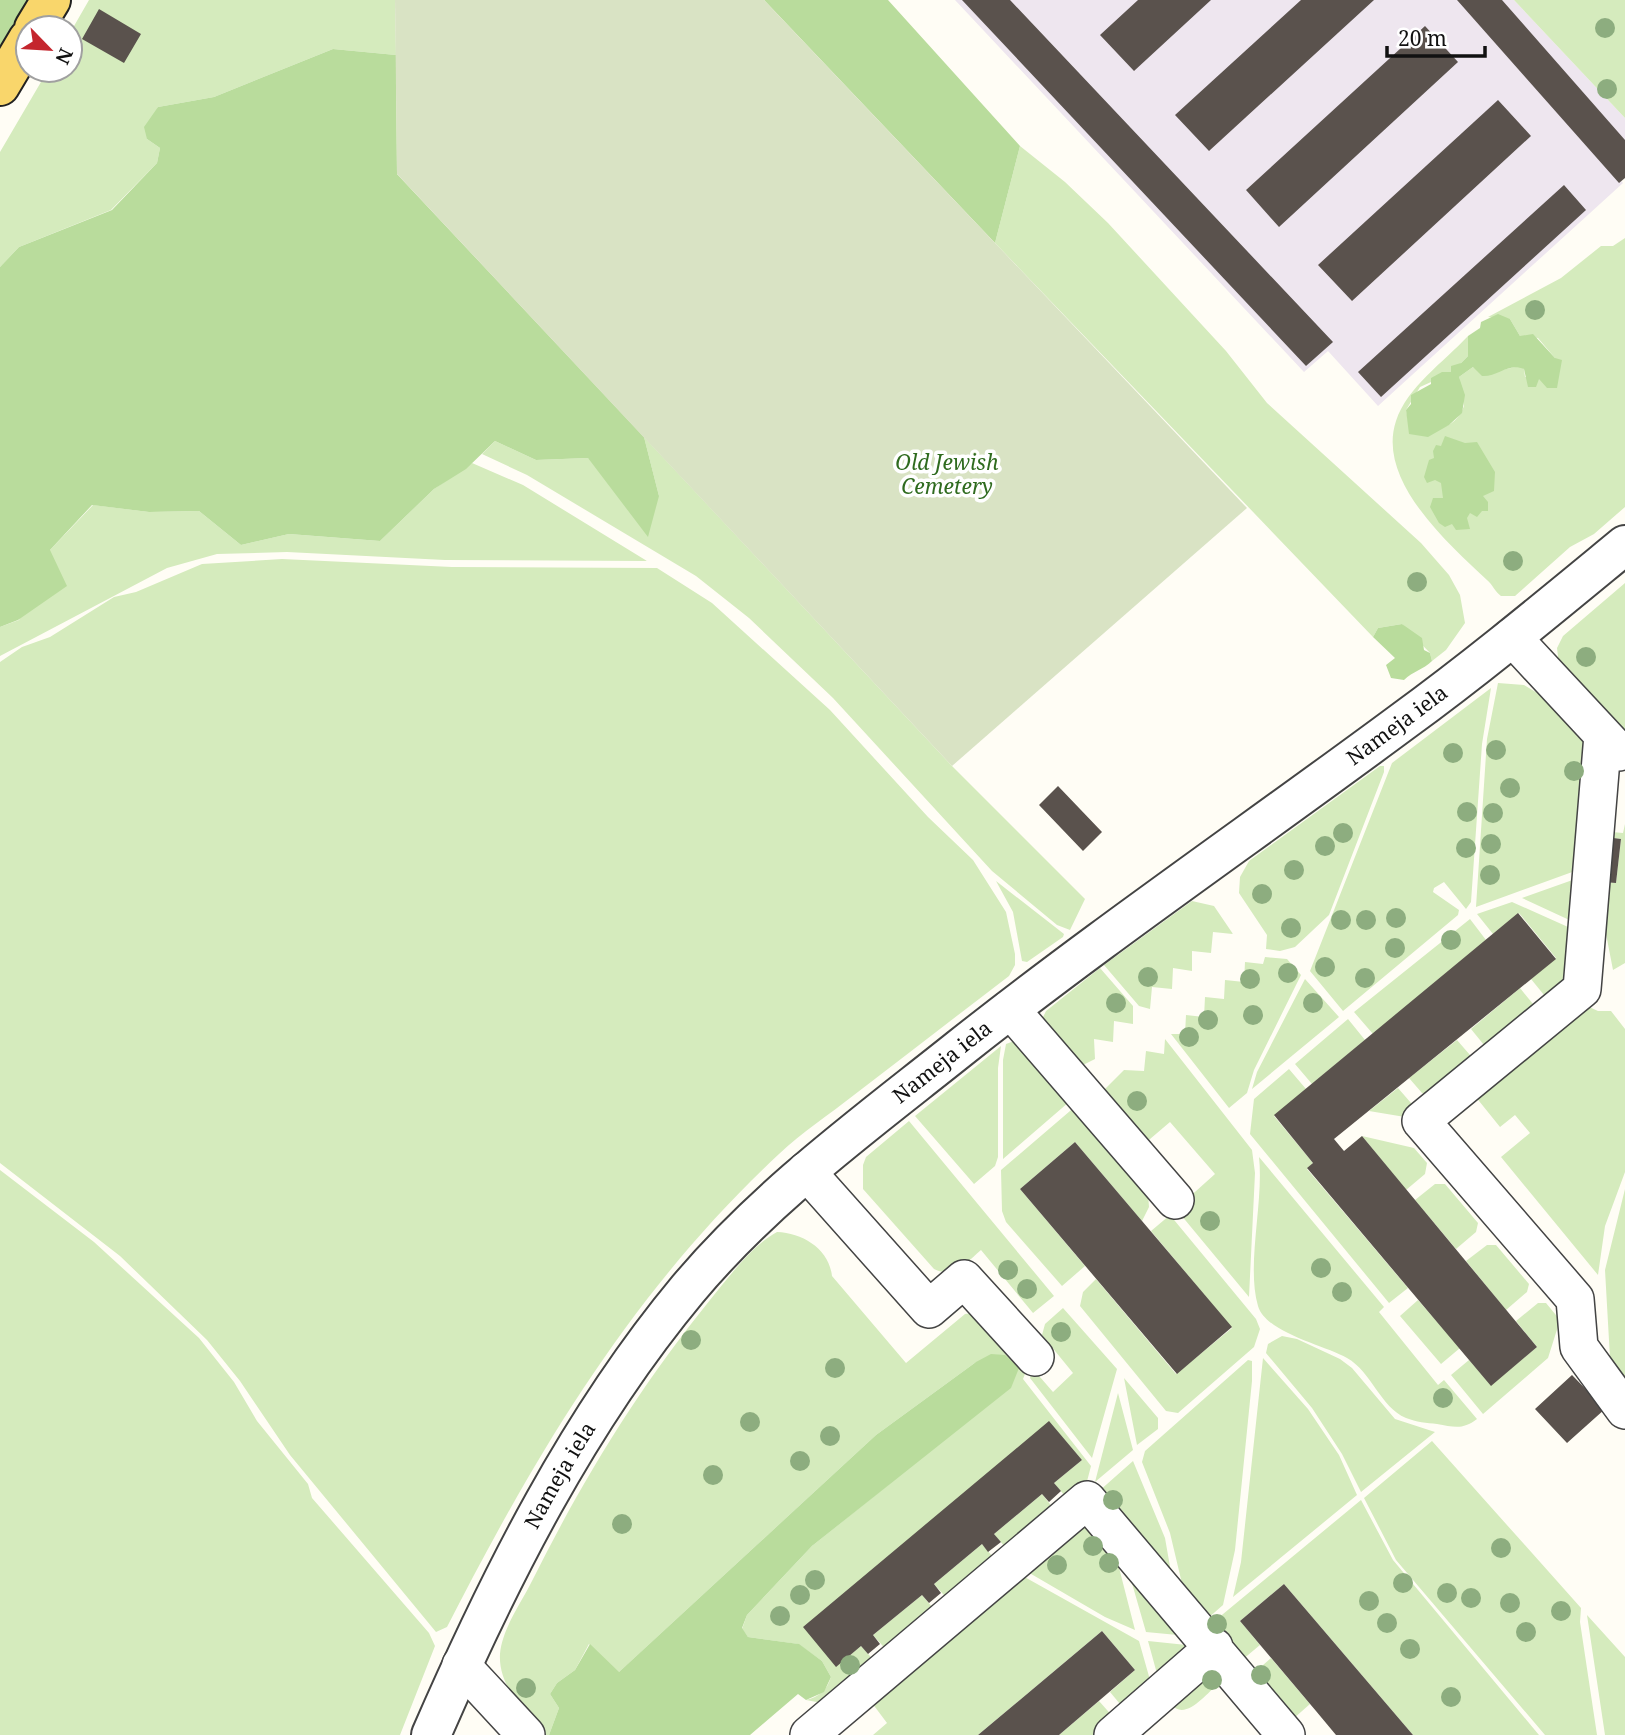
<svg xmlns="http://www.w3.org/2000/svg" width="1625" height="1735" viewBox="0 0 1625 1735" font-family="'Noto Serif',serif">
	<style>
		.industrial { fill: #eee6ef }
		.green { fill: #d5ebbd }
		.forest { fill: #b9dc9c }
		.cemetery { fill: #d9e3c4 }
		.building { fill: #5a524d }
		.lines { fill: none; stroke-linecap: round; stroke-linejoin: round }
		.minor-casing { stroke: #444; stroke-width: 40 }
		.tertiary-casing { stroke: #444; stroke-width: 42 }
		.primary-casing { stroke: #222; stroke-width: 42 }
		.minor { stroke: #fff; stroke-width: 37 }
		.tertiary { stroke: #fff; stroke-width: 38 }
		.primary { stroke: #f9d66b; stroke-width: 38 }
		.tree { fill: #8dad7f }
		.labels { text-anchor: middle; stroke-width: 7; stroke-linejoin: round; paint-order: stroke }
		.park-label { font-size: 21px; font-style: italic; fill: #2f6b1f; stroke: #fff }
		.street-label { font-size: 21px; fill: #111; stroke: #fff }
	</style>
	<rect width="100%" height="100%" fill="#fffdf5"/>
	<path class="industrial" d="M955 0H1514L1625 118V169L1617 176 1623 183 1378 406 1328 351 1304 372Z"/>
	<path class="green" d="M89 0H395L396 55 333 49 214 97 158 107 147 139 160 148 157 163 111 210 19 247 0 267V152L48 70H70V33Z
		M1514 0H1625V118Z
		M1020 146 1065 182 1108 223 1226 351 1267 403 1421 543 1449 575 1460 595 1465 623 1446 650 1432 661 1430 653 1402 624 1378 628 1373 637 995 243Z
		M1625 238V507L1594 534 1570 547 1515 596H1501C1495 592 1493 585 1487 580 1450 545 1376 481 1396 421 1407 387 1444 362 1468 336V356L1451 373 1420 387 1406 410 1409 425C1432 431 1454 432 1464 406L1459 377 1473 367 1493 372 1520 366 1524 369 1525 377 1538 378 1555 358 1538 338 1520 336 1510 319 1488 317 1561 278 1601 246H1613Z
		M644 437 952 766 1085 899 1070 930 1057 925 992 871 833 698 749 618 696 576 527 475 482 454 495 441 536 460 588 458 659 496Z
		M472 463 523 485 647 561 445 560 287 552 217 554 167 568 0 656V627L19 620 50 550 93 505 149 512 199 511 241 545 289 534 380 541 434 489Z
		M282 559 452 567 657 568 712 603 830 710 928 817 973 860 1006 912 1015 954V965L1009 976C958 1015 906 1055 854 1095 830 1114 802 1132 779 1154 633 1290 537 1451 447 1627L436 1632 290 1455 240 1381 207 1340 120 1256 0 1163V662L22 647 50 637 114 597 136 592 202 564Z
		M1625 583V741L1559 665 1557 648 1563 636Z
		M1498 683 1524 685 1539 694 1584 743 1586 751 1575 871 1476 907 1487 739Z
		M1491 688 1482 744 1471 902 1466 909 1444 882 1434 888 1433 892 1459 910 1458 915 1343 1011 1310 971 1392 763Z
		M1380 766H1384V772L1329 915 1295 947 1280 951 1266 949 1267 935 1239 893 1240 877 1249 861Z
		M1625 824V963L1613 970 1600 903 1602 882 1616 883 1621 839 1606 837 1612 832 1623 833Z
		M1581 877 1578 924 1522 898Z
		M996 881 1064 934 1063 937 1027 962 1022 961 1013 912Z
		M1192 901 1214 906 1233 934 1213 932 1211 953 1192 951V971L1173 968 1172 989 1152 987 1150 1009 1139 1006 1104 965Z
		M1512 902 1577 931 1573 971 1552 996 1544 995 1531 979 1556 958 1519 913 1493 934 1477 914Z
		M1470 919 1486 940 1373 1034 1354 1012Z
		M1265 957 1287 959 1301 975 1254 1070 1247 1093 1229 1108 1171 1034H1185L1186 1015 1204 1017 1205 997 1224 999 1225 980 1244 982 1245 962 1263 964Z
		M1100 968 1133 1006V1024L1114 1021 1113 1042 1094 1039 1095 1059 1081 1066 1042 1019 1046 1011Z
		M1305 979 1339 1017 1252 1089 1257 1072Z
		M1520 988 1533 1004 1532 1013 1491 1046 1484 1045 1471 1029Z
		M1587 1006 1598 1011H1611L1625 1029V1172L1605 1226 1598 1275 1501 1157 1530 1133 1515 1115 1500 1127 1475 1096Z
		M1348 1019 1365 1040 1312 1084 1295 1064Z
		M1165 1039 1252 1150 1255 1173 1249 1297 1176 1209 1215 1174 1170 1122 1143 1145 1103 1091 1124 1070 1144 1071 1146 1051 1164 1054Z
		M1017 1040 1069 1102 1003 1159V1060L1006 1044Z
		M1457 1040 1470 1055V1064L1431 1096 1422 1093 1409 1078Z
		M1001 1046 998 1068V1157L995 1166 974 1184 915 1116Z
		M1289 1069 1306 1089 1274 1116 1313 1163 1307 1169 1408 1288 1389 1303 1250 1134 1254 1099Z
		M1398 1088 1411 1103 1412 1112 1405 1117 1369 1111Z
		M1077 1105 1148 1194 1149 1207 1142 1221 1075 1142 1020 1189 1085 1266 1062 1286 1006 1222 1002 1211 1001 1170Z
		M909 1121 1054 1296 1033 1313 981 1250C967 1262 954 1279 934 1269L863 1189V1165L866 1157Z
		M1362 1136 1414 1148 1427 1163 1425 1174 1406 1190Z
		M1259 1157 1384 1307 1379 1312 1438 1385 1444 1380 1477 1419C1463 1430 1454 1427 1437 1424 1427 1423 1416 1422 1406 1418 1380 1407 1372 1372 1347 1358 1324 1345 1266 1333 1258 1306 1246 1265 1264 1202 1259 1157Z
		M0 1170 94 1242 199 1338 234 1382 257 1421 308 1484 312 1498 429 1633 435 1646 400 1735H0Z
		M1435 1184H1445L1478 1223 1476 1232 1456 1249 1415 1200Z
		M1625 1189V1380L1610 1358 1605 1270Z
		M1170 1215 1256 1319 1260 1329 1254 1347 1178 1413 1166 1411 1080 1306 1083 1292 1096 1279 1176 1374 1232 1328 1151 1231Z
		M777 1232C803 1233 829 1249 832 1276L906 1363 965 1314 973 1313 1029 1364 1023 1379 1091 1466 1085 1489 1070 1502 1054 1483 1082 1460 1049 1422 836 1666 861 1646 878 1665 822 1703 806 1700C819 1697 827 1690 831 1677L822 1661 798 1644 748 1637 742 1629 747 1615 812 1546 888 1485 976 1362 876 1435 618 1673 589 1644 575 1670 557 1683 550 1694 559 1708 549 1735H545C526 1712 498 1687 500 1654 502 1629 521 1603 532 1581 583 1479 638 1389 710 1300 729 1277 751 1246 777 1232Z
		M1487 1245H1496L1529 1284 1527 1292 1506 1310 1466 1261Z
		M1418 1300 1460 1348 1441 1364 1400 1316Z
		M1538 1303H1546L1560 1320 1548 1358 1483 1414 1451 1375 1469 1360 1491 1385 1537 1347 1516 1321Z
		M1063 1308 1117 1369 1092 1458 1030 1378 1033 1369 1053 1392 1073 1373 1042 1335 1045 1324Z
		M1282 1336 1297 1339 1340 1359 1352 1368 1395 1419 1435 1432 1361 1492 1342 1454 1312 1408 1266 1353 1268 1344Z
		M1263 1358 1308 1409 1339 1455 1357 1495 1233 1597 1241 1562Z
		M1248 1360 1252 1361V1381L1235 1550 1223 1605 1207 1619 1184 1592 1170 1533 1142 1462 1145 1451Z
		M1124 1378 1158 1418V1429L1137 1445Z
		M1118 1393 1133 1450 1095 1482Z
		M1432 1441 1581 1608 1580 1622 1597 1735H1545L1396 1560 1364 1498Z
		M1133 1461 1165 1538 1172 1578 1098 1492Z
		M1042 1494 1057 1513 1010 1553 994 1534Z
		M1361 1500 1393 1560 1539 1735H1413L1284 1584 1240 1621 1260 1645 1242 1660 1211 1624Z
		M1087 1520 1115 1552 1135 1630 1105 1617 1026 1571Z
		M982 1544 998 1563 951 1603 934 1584Z
		M1127 1566 1188 1636 1146 1632Z
		M1021 1575 1139 1641 1152 1687 1125 1710 1110 1692 1135 1670 1102 1631 978 1735H873L887 1723 872 1703Z
		M922 1595 938 1614 890 1654 873 1635Z
		M1587 1615 1625 1657V1735H1605Z
		M1148 1641 1196 1646 1159 1681Z
		M1271 1658 1310 1704 1293 1719 1254 1673Z
		M1203 1668 1220 1681 1218 1684C1206 1694 1185 1722 1171 1704Z
		M1099 1701 1115 1719 1096 1735H1059Z"/>
	<path class="forest" d="M0 0H37L0 86Z
		M764 0H888L1020 146 995 243Z
		M333 49 396 55 397 174 644 437 659 496 648 537 588 458 536 460 495 441 466 469 434 489 380 541 289 534 241 545 199 511 149 512 92 505 50 550 67 586 18 620 0 627V267L19 247 112 210 157 163 160 148 147 139 144 127 158 107 214 97Z
		M1498 314 1510 319 1520 336 1533 334 1555 358 1562 360 1557 388H1547L1539 379 1536 387H1528L1524 369C1508 362 1498 377 1482 376L1473 367 1459 377 1465 395 1462 413 1449 425 1428 437 1409 434 1406 410 1411 404V395L1431 384V378L1442 372H1451V366L1461 363 1468 356V336L1480 328 1481 322Z
		M1445 436 1465 443 1477 442 1495 472 1494 491 1483 496 1488 502V511H1482L1477 517 1470 513 1467 518 1470 529 1456 530 1452 524 1445 527 1439 523 1430 507 1433 498H1443L1441 483 1435 480 1427 483 1424 477 1429 460 1434 458 1433 451 1436 445 1441 446Z
		M1402 624 1422 638 1424 650 1430 653 1432 661C1423 670 1413 671 1404 680L1391 678 1386 665 1395 658 1373 637 1378 628Z
		M991 1354 1005 1355 1019 1368 1011 1388 812 1546 747 1615 742 1628 748 1637 799 1644 822 1661 831 1677 824 1692 806 1700 798 1694 750 1735H549L559 1708 550 1694 557 1683 575 1670 590 1644 619 1672 876 1435 976 1362Z"/>
	<path class="cemetery" d="M395 0H764L1247 508 952 766 397 174Z"/>
	<path class="building" d="M962 0H1010L1333 342 1306 366Z
		M1138 0H1211L1134 71 1100 35Z
		M1301 0H1374L1209 151 1175 115Z
		M1457 0H1502L1625 140V178L1619 183Z
		M99 9 141 34 124 63 82 39Z
		M1425 26 1458 62 1279 227 1246 190Z
		M1498 100 1531 136 1352 301 1318 265Z
		M1564 185 1586 210 1381 397 1358 372Z
		M1058 786 1102 832 1083 851 1039 805Z
		M1606 837 1621 839 1616 883 1602 882Z
		M1518 913 1556 959 1334 1139 1344 1151 1362 1136 1537 1347 1491 1386 1307 1168 1313 1163 1274 1115Z
		M1075 1142 1232 1327 1177 1374 1020 1189Z
		M1572 1375 1605 1409 1567 1443 1535 1409Z
		M1049 1421 1082 1460 1054 1483 1061 1491 1049 1502 1042 1494 994 1534 1001 1542 988 1552 982 1544 934 1584 941 1593 929 1603 922 1595 873 1635 880 1644 868 1654 861 1646 836 1667 803 1627Z
		M1284 1584 1413 1735H1336L1316 1711 1240 1621Z
		M1102 1631 1135 1670 1059 1735H978Z"/>
	<g class="lines">
		<g class="minor-casing">
			<path id="minor" d="M1512 637 1619 752
				M1603 735 1582 989 1421 1121 1575 1299 1579 1347 1625 1410
				M1010 1009 1175 1200
				M806 1171 929 1309 964 1279 1035 1357
				M461 1665 526 1735
				M809 1735 1087 1500 1286 1735
				M1113 1735 1214 1647"/>
		</g>
		<g class="tertiary-casing">
			<g id="tertiary">
				<path id="s1" d="M431 1735C499 1579 578 1421 688 1289 766 1196 865 1124 959 1049 1103 935 1255 831 1402 722 1479 666 1552 605 1625 545"/>
			</g>
		</g>
		<g class="primary-casing">
			<path id="primary" d="M34 28 51 0
				M0 86 28 39"/>
		</g>
		<use href="#minor" class="minor"/>
		<use href="#tertiary" class="tertiary"/>
		<use href="#primary" class="primary"/>
	</g>
	<g class="tree">
		<circle cx="1605" cy="28" r="10"/>
		<circle cx="1607" cy="89" r="10"/>
		<circle cx="1535" cy="310" r="10"/>
		<circle cx="1513" cy="561" r="10"/>
		<circle cx="1417" cy="582" r="10"/>
		<circle cx="1586" cy="657" r="10"/>
		<circle cx="1496" cy="750" r="10"/>
		<circle cx="1453" cy="753" r="10"/>
		<circle cx="1574" cy="771" r="10"/>
		<circle cx="1510" cy="788" r="10"/>
		<circle cx="1467" cy="812" r="10"/>
		<circle cx="1493" cy="813" r="10"/>
		<circle cx="1343" cy="833" r="10"/>
		<circle cx="1491" cy="844" r="10"/>
		<circle cx="1325" cy="846" r="10"/>
		<circle cx="1466" cy="848" r="10"/>
		<circle cx="1294" cy="870" r="10"/>
		<circle cx="1490" cy="875" r="10"/>
		<circle cx="1262" cy="894" r="10"/>
		<circle cx="1396" cy="918" r="10"/>
		<circle cx="1341" cy="920" r="10"/>
		<circle cx="1366" cy="920" r="10"/>
		<circle cx="1291" cy="928" r="10"/>
		<circle cx="1451" cy="940" r="10"/>
		<circle cx="1395" cy="948" r="10"/>
		<circle cx="1325" cy="967" r="10"/>
		<circle cx="1288" cy="973" r="10"/>
		<circle cx="1148" cy="977" r="10"/>
		<circle cx="1365" cy="978" r="10"/>
		<circle cx="1250" cy="979" r="10"/>
		<circle cx="1116" cy="1003" r="10"/>
		<circle cx="1313" cy="1003" r="10"/>
		<circle cx="1253" cy="1015" r="10"/>
		<circle cx="1208" cy="1020" r="10"/>
		<circle cx="1189" cy="1037" r="10"/>
		<circle cx="1137" cy="1101" r="10"/>
		<circle cx="1210" cy="1221" r="10"/>
		<circle cx="1321" cy="1268" r="10"/>
		<circle cx="1008" cy="1270" r="10"/>
		<circle cx="1027" cy="1289" r="10"/>
		<circle cx="1342" cy="1292" r="10"/>
		<circle cx="1061" cy="1332" r="10"/>
		<circle cx="691" cy="1340" r="10"/>
		<circle cx="835" cy="1368" r="10"/>
		<circle cx="1443" cy="1398" r="10"/>
		<circle cx="750" cy="1422" r="10"/>
		<circle cx="830" cy="1436" r="10"/>
		<circle cx="800" cy="1461" r="10"/>
		<circle cx="713" cy="1475" r="10"/>
		<circle cx="1113" cy="1500" r="10"/>
		<circle cx="622" cy="1524" r="10"/>
		<circle cx="1093" cy="1546" r="10"/>
		<circle cx="1501" cy="1548" r="10"/>
		<circle cx="1109" cy="1563" r="10"/>
		<circle cx="1057" cy="1565" r="10"/>
		<circle cx="815" cy="1580" r="10"/>
		<circle cx="1403" cy="1583" r="10"/>
		<circle cx="1447" cy="1593" r="10"/>
		<circle cx="800" cy="1595" r="10"/>
		<circle cx="1471" cy="1598" r="10"/>
		<circle cx="1369" cy="1601" r="10"/>
		<circle cx="1510" cy="1603" r="10"/>
		<circle cx="1561" cy="1611" r="10"/>
		<circle cx="780" cy="1616" r="10"/>
		<circle cx="1387" cy="1623" r="10"/>
		<circle cx="1217" cy="1624" r="10"/>
		<circle cx="1526" cy="1632" r="10"/>
		<circle cx="1410" cy="1649" r="10"/>
		<circle cx="850" cy="1665" r="10"/>
		<circle cx="1261" cy="1675" r="10"/>
		<circle cx="1212" cy="1680" r="10"/>
		<circle cx="526" cy="1688" r="10"/>
		<circle cx="1451" cy="1697" r="10"/>
	</g>
	<g class="labels">
		<g class="park-label">
			<text x="947" y="470">Old Jewish<tspan x="947" dy="24">Cemetery</tspan></text>
		</g>
		<g class="street-label">
			<text dy="7" stroke="none"><textPath href="#s1" startOffset="1424">Nameja iela</textPath></text>
			<text dy="7" stroke="none"><textPath href="#s1" startOffset="858">Nameja iela</textPath></text>
			<text dy="7" stroke="none"><textPath href="#s1" startOffset="290">Nameja iela</textPath></text>
		</g>
	</g>
	<g transform="translate(49 49) rotate(115)"><circle r="33" fill="#ffffff" stroke="#a0a0a0" stroke-width="2"/>
	<path d="M0-5L12 26L0 18L-12 26Z" fill="#c4262e"/>
	<text y="-10" font-size="19" font-weight="bold" text-anchor="middle" fill="#111111">N</text>
	</g>
	<path d="M1387 46v10h98v-10" fill="none" stroke="#111111" stroke-width="3.5"/>
	<text x="1398" y="46" font-size="21" fill="#111111" stroke="#ffffff" stroke-width="5" paint-order="stroke">20 m</text>
</svg>
